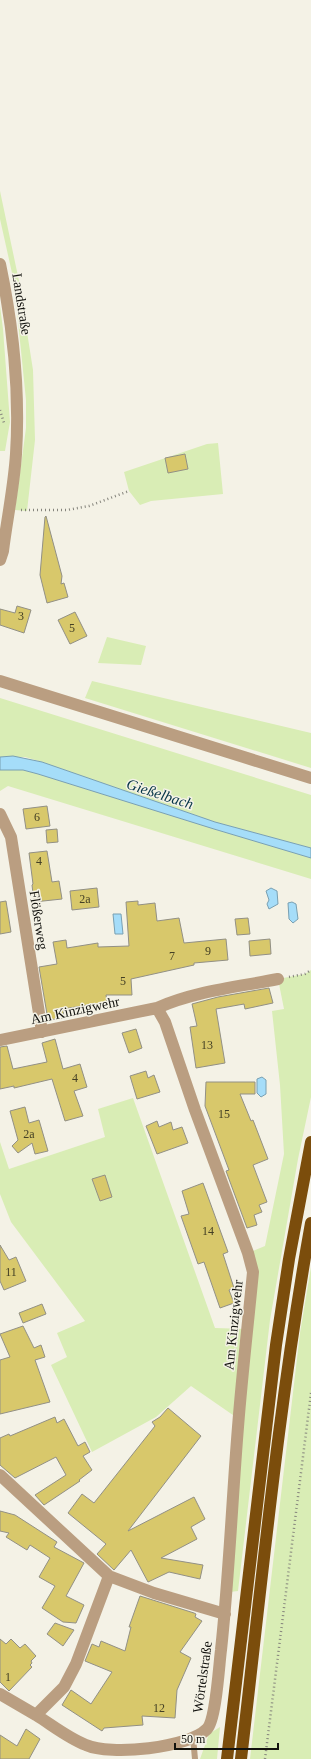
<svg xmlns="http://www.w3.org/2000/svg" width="311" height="1759" viewBox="0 0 311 1759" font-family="Georgia,serif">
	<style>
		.green { fill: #d9edb5 }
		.water { fill: #a5ddf9; stroke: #79a0b2 }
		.building { fill: #d8c86b; stroke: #929085 }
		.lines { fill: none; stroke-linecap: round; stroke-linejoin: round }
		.path { stroke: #85847c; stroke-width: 2.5; stroke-dasharray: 1 3; stroke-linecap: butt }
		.service { stroke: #ba9e81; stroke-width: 6 }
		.minor { stroke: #ba9e81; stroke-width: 12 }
		.tertiary { stroke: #ba9e81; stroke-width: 12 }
		.trunk { stroke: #7b4d0c; stroke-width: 12 }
		.labels { text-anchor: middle; stroke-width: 3; stroke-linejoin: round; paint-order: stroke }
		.number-label { font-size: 12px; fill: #444025 }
		.street-label { font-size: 14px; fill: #12120e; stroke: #f4f2e6 }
		.water-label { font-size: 15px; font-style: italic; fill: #033346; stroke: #f4f2e6 }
	</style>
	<rect width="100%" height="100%" fill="#f4f2e6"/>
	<path class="green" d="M0 191 19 281 33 370 35 440 27 511 15 510 26 428V400L14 282 0 219Z
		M0 306 3 329 10 422 5 451H0Z
		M218 443 223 494 151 501 140 505 129 491 124 472 207 444Z
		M107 637 146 646 141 665 98 663Z
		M92 681 311 733V768L85 698Z
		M0 698 311 795V848L215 822 42 762 25 757H0Z
		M6 769 23 770 38 774 214 829 311 858V879L8 786 0 791V770Z
		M311 970V1097L298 1159 270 1320 238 1591 230 1592 243 1422 191 1386 156 1417 92 1452 51 1365 67 1357 57 1333 85 1321 11 1222 0 1194V1142L9 1169 105 1137 98 1109 133 1098 215 1328 247 1329 248 1253 265 1246 284 1154 280 1085 272 1011 284 1009 278 979 305 974Z
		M311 1267V1759H250L300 1333Z
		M220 1727 217 1759H200L209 1734Z"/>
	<path class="water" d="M13 756 42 762 215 822 311 848V858L214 829 38 774 23 770H0V757Z
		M271 888 277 891 278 904 269 909 267 904 269 900 266 891Z
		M292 902 296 904 298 919 293 923 289 919 288 903Z
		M113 914H121L123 934H115Z
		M262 1077 266 1080V1094L261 1097 257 1093V1079Z"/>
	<path class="building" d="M185 454 188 469 168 473 165 458Z
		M46 516 62 576 61 584 64 583 68 597 47 603 40 575 45 517Z
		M17 606 31 610 24 633 0 625V609L15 613Z
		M75 612 87 636 70 644 58 620Z
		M47 806 50 826 26 829 23 809Z
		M57 829 58 842 47 843 46 830Z
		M47 851 52 882 59 881 62 899 34 902 32 885 33 884 29 853Z
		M97 888 99 907 72 910 70 891Z
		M6 901 11 932 0 934V902Z
		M138 901V905L155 903 157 921 179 918 184 943 226 939 228 960 194 963V965L131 979 132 995H106L107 1002 63 1009 64 1018 48 1020 39 967 57 964 53 942 66 940 67 948 98 943V947L129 946 126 902Z
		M248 918 250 934 237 935 235 919Z
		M270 939 271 954 250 956 249 941Z
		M269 988 273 1003 245 1009 244 1004 216 1009 225 1063 196 1068 190 1027 197 1026 192 1004 218 997Z
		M136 1029 142 1048 129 1053 122 1033Z
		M55 1039 63 1069 80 1064 87 1087 74 1091 83 1116 65 1121 52 1079 14 1088V1086L0 1089V1047L7 1046 13 1069 47 1062 42 1043Z
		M146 1071 148 1078 154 1075 160 1092 137 1099 130 1076Z
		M206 1082H255V1094H240L251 1121 253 1120 268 1159 253 1165 267 1202 259 1205 262 1212 254 1215 257 1225 247 1228 226 1171 229 1170 205 1106Z
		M25 1107 29 1123 39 1120 48 1151 35 1154 32 1143 18 1153 12 1146 18 1140 10 1111Z
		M157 1121 159 1127 171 1122 173 1130 182 1127 188 1143 157 1154 146 1126Z
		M105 1175 112 1197 100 1201 92 1179Z
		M203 1183 228 1252 223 1254 234 1288 229 1290 234 1303 220 1308 204 1262 198 1264 181 1216 189 1214 182 1191Z
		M0 1245 9 1260 16 1257 26 1281 4 1290 0 1281Z
		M42 1304 46 1314 23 1323 19 1313Z
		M23 1326 34 1348 41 1345 45 1357 35 1360 50 1402 0 1414V1360L10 1357 0 1334Z
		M168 1408 201 1436 128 1531 194 1497 205 1519 191 1527 197 1539 161 1558 203 1565 200 1579 169 1572 148 1582 131 1550 114 1570 97 1554 106 1544 68 1513 82 1494 94 1503 155 1426 152 1422 160 1417Z
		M55 1417 57 1423 64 1419 78 1446 85 1442 90 1452 83 1456 92 1470 79 1480 80 1481 44 1505 35 1495 66 1475 56 1457 15 1478 0 1465V1438L9 1434 10 1436Z
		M0 1511 15 1515 57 1542 54 1547 84 1563 66 1596 84 1605 76 1623 63 1622 42 1608 55 1586 39 1577 50 1558 30 1545 27 1550 6 1537 9 1533 0 1531Z
		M140 1596 194 1613 196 1614 195 1617 202 1621 180 1652 191 1658 177 1690 175 1718 142 1716 143 1725 104 1728 102 1731 62 1705 71 1690 91 1704 112 1672 85 1661 92 1644 99 1647 101 1641 125 1651 131 1627H129Z
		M55 1623 74 1630 63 1646 47 1634Z
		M0 1639 6 1644 11 1639 20 1648 25 1644 36 1656 31 1661 32 1663 30 1665 32 1667 9 1691 0 1682Z
		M26 1729 40 1739 29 1759H0V1735L17 1746Z"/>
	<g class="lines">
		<path class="path" d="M0 410 4 423
			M21 510H67L89 506 129 491
			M289 977 305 974 311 970
			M265 1759 311 1393"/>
		<path class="service" d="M193 1737 195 1759"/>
		<path class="minor" d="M0 814 11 837 42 1032
			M157 1008C195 991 238 987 278 979
			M0 1040 157 1008 165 1022 195 1110 248 1253 253 1272C248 1324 242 1375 238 1427 232 1501 229 1576 221 1650 219 1665 216 1720 207 1729 189 1748 110 1756 86 1745 68 1738 52 1725 36 1715L64 1687 76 1664 109 1576 0 1475
			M109 1576 154 1593 225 1614
			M0 1694 36 1715"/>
		<path class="tertiary" d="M0 264C13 326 20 391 16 454 14 486 7 519 3 551L0 560
			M0 681 311 778"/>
		<path class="trunk" d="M227 1759 276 1345 289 1259 311 1142
			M241 1759C262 1580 279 1400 311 1223"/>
	</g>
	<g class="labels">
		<g class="number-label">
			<text x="21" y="620">3</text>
			<text x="72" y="632">5</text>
			<text x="37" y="821">6</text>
			<text x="39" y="865">4</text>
			<text x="85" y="903">2a</text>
			<text x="208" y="955">9</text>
			<text x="172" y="960">7</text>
			<text x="123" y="985">5</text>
			<text x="207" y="1049">13</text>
			<text x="75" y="1082">4</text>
			<text x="224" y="1118">15</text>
			<text x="29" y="1138">2a</text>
			<text x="208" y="1235">14</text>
			<text x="11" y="1276">11</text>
			<text x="8" y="1681">1</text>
			<text x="159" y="1712">12</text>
		</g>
		<g class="street-label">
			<text transform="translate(22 304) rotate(81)" y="5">Landstraße</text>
			<text transform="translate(39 920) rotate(81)" y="5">Flößerweg</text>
			<text transform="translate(75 1010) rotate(-12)" y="5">Am Kinzigwehr</text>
			<text transform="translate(233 1325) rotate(-84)" y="5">Am Kinzigwehr</text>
			<text transform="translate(202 1677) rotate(-82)" y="5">Wörtelstraße</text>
		</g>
		<g class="water-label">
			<text transform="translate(160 794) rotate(18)" y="5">Gießelbach</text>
		</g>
	</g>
	<path d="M175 1743v6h103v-6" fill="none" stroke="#12120e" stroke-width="2"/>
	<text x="181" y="1743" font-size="12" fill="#12120e" stroke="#f4f2e6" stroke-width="3" paint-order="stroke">50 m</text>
</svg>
